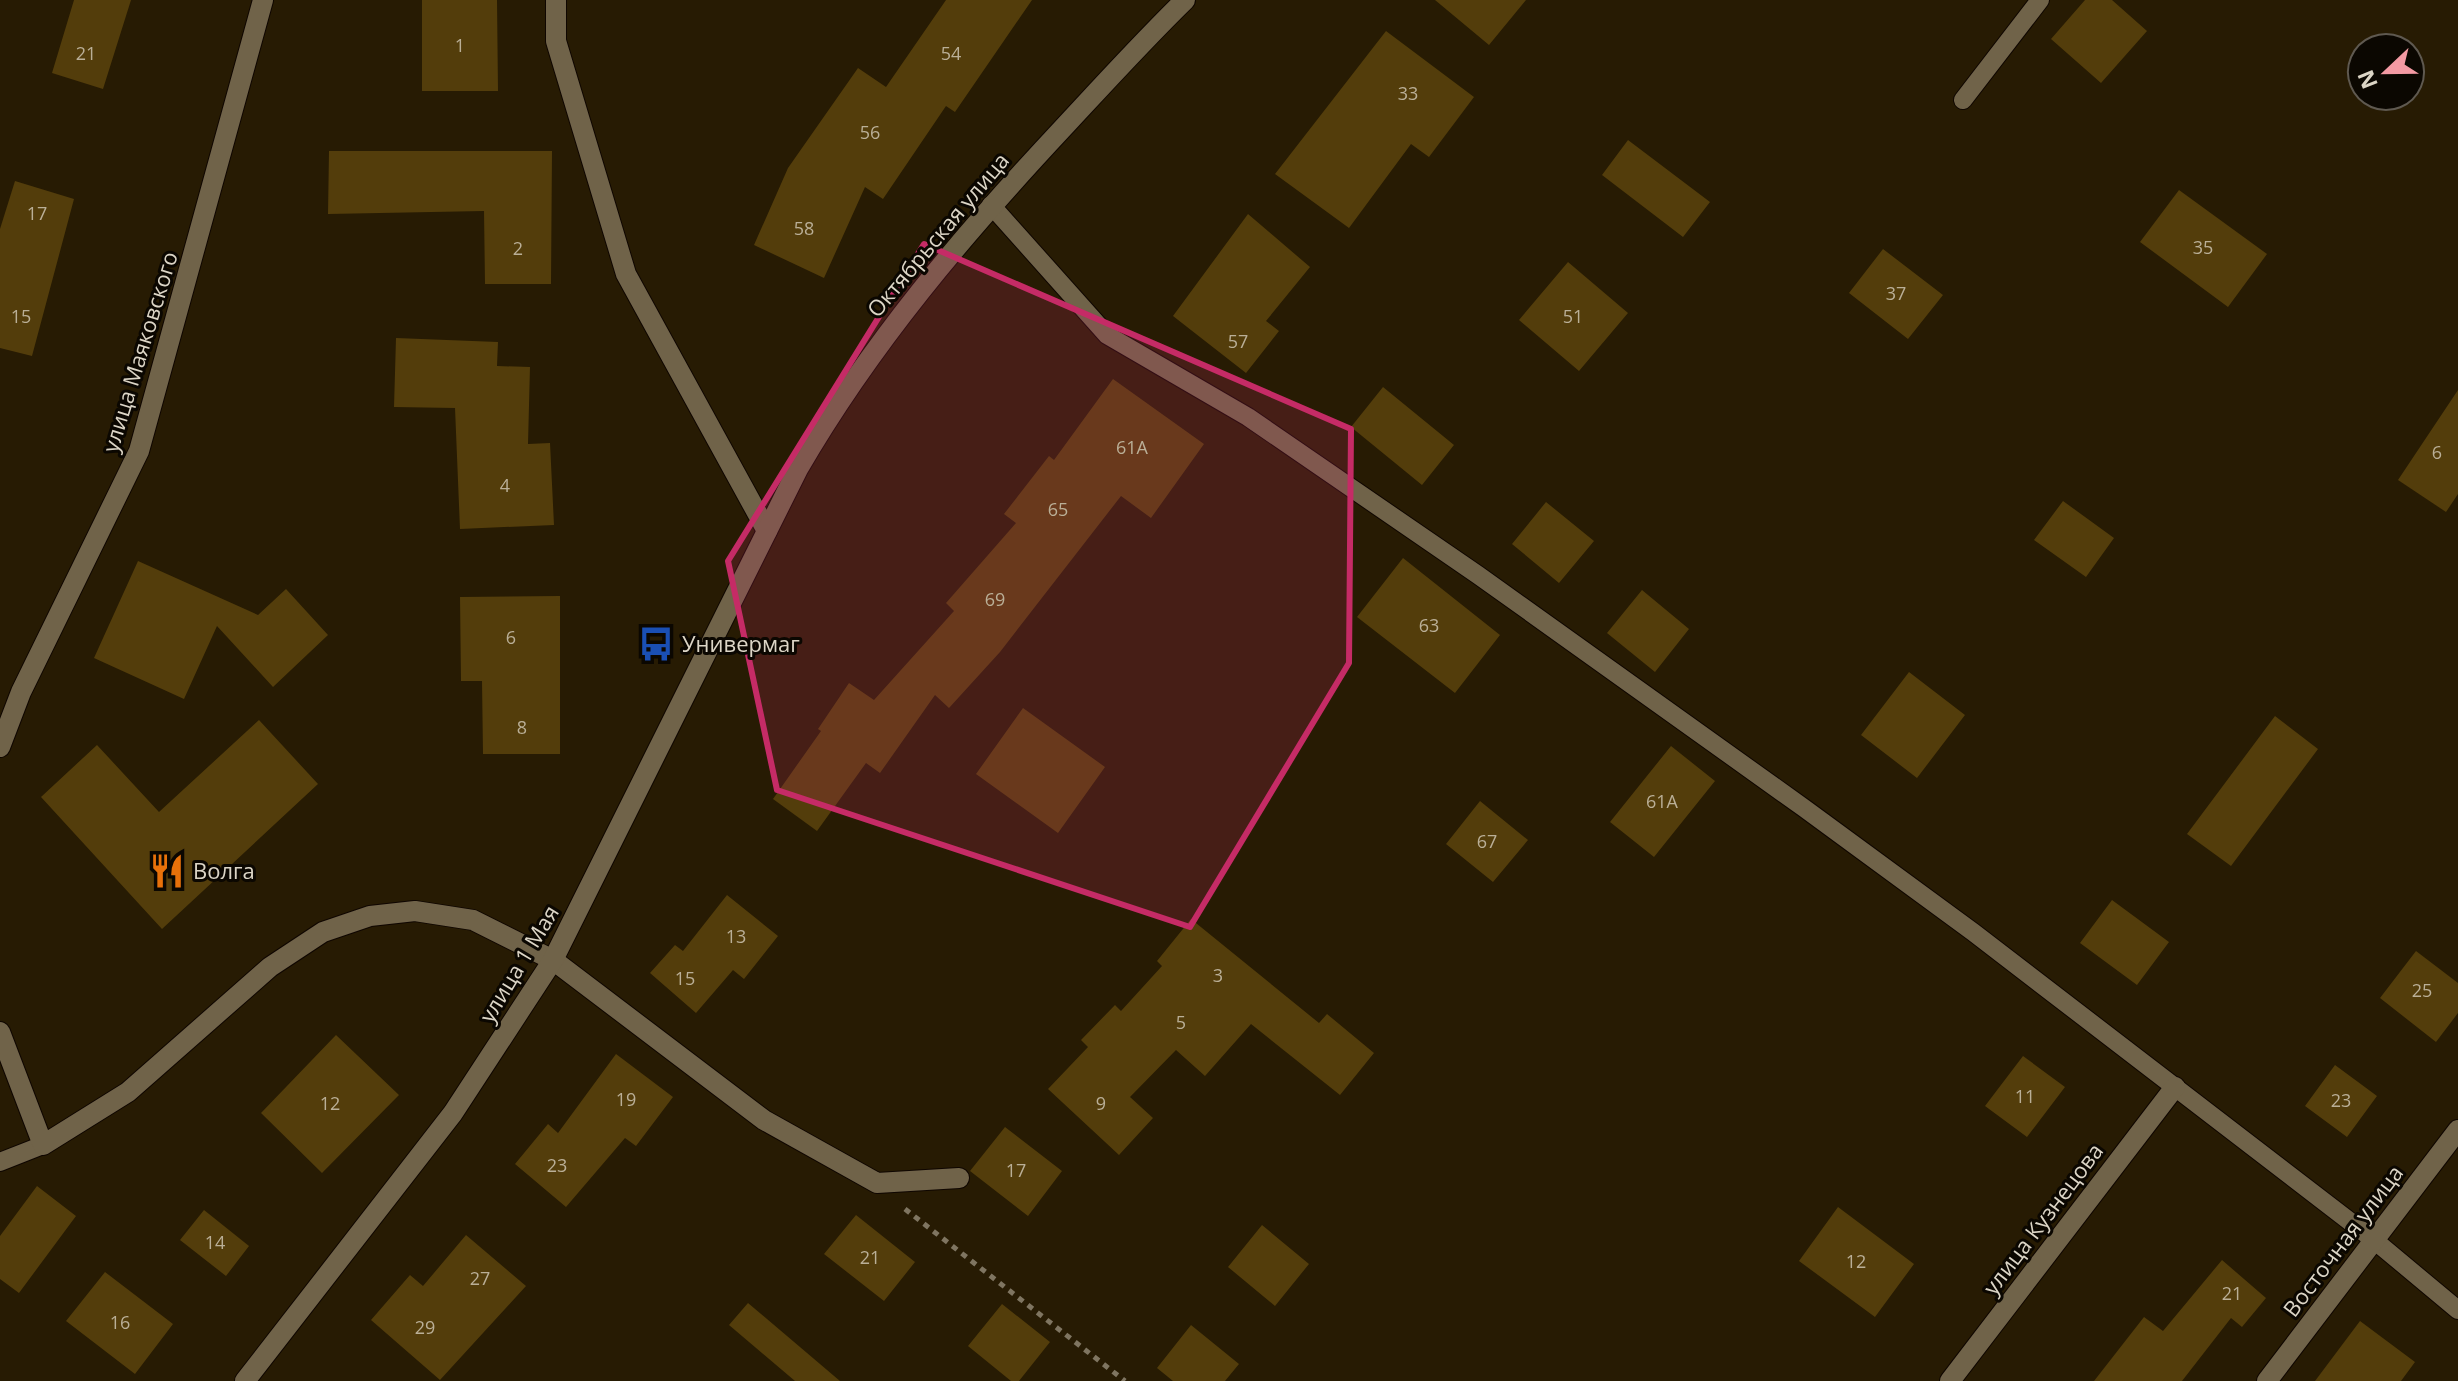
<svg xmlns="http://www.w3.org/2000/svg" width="2458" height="1381" viewBox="0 0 2458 1381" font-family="'Open Sans',sans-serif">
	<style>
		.building { fill: #533d0b }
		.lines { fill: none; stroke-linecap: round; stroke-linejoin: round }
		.service-casing { stroke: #0f0600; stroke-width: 20 }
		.minor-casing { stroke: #0f0600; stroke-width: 22 }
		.tertiary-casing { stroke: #0f0600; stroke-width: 22 }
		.path { stroke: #7f7561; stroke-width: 5; stroke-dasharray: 6 6; stroke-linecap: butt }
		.service { stroke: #706349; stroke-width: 18 }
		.minor { stroke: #706349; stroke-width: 20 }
		.tertiary { stroke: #706349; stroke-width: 20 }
		.marked { fill: #c52b66; fill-opacity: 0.2; stroke: #c52b66; stroke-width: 6; stroke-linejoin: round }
		.labels { text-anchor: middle; stroke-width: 6; stroke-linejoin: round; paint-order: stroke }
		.number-label { font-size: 18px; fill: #baaf97 }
		.street-label { font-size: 22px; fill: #dcd5c6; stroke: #0b0701 }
		.poi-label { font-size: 22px; fill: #dcd5c6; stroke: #0b0701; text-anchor: start }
	</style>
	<rect width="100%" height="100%" fill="#271b03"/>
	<path class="building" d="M74 0H131L103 89 52 73Z
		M422 0H497L498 91H422Z
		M946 0H1032L955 112 946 106 883 199 865 187 824 278 754 245 788 168 858 68 886 87Z
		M1435 0H1526L1489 45Z
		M2085 0H2112L2147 31 2101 83 2051 39Z
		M1386 31 1474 97 1429 157 1411 144 1349 228 1275 174Z
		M1628 140 1710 202 1683 237 1602 175Z
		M329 151H552L551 284H485L484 211 328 214Z
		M15 181 74 199 32 356 0 348V229Z
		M2179 190 2267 254 2228 307 2140 242Z
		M1248 214 1310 267 1266 321 1279 331 1246 373 1173 316Z
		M1883 249 1943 295 1908 339 1849 293Z
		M1568 262 1628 313 1579 371 1519 320Z
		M396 338 498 342 497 366 530 367 528 444 550 443 554 525 460 529 455 408 394 407Z
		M1113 379 1204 444 1151 518 1121 496 1000 652 949 708 935 695 880 773 866 763 817 831 773 799 821 731 818 729 849 683 874 700 954 611 946 603 1016 523 1004 514 1049 456 1054 460Z
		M1383 387 1454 445 1422 485 1351 427Z
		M2458 390V494L2446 512 2398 480Z
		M2063 501 2114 538 2086 577 2034 540Z
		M1546 502 1594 541 1559 583 1512 544Z
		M1403 558 1500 635 1455 693 1357 617Z
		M138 561 258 615 286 589 328 635 273 687 217 626 184 699 94 658Z
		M1642 590 1689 629 1655 672 1607 633Z
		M560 596V754H483L482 681H461L460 597Z
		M1909 672 1965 715 1917 778 1861 735Z
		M1023 708 1105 767 1058 833 976 774Z
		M2275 716 2318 749 2231 866 2187 834Z
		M259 720 318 784 162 929 41 797 97 745 159 812Z
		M1671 746 1715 781 1654 857 1610 822Z
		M1480 801 1528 840 1493 882 1446 844Z
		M727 895 778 936 744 979 733 970 696 1013 650 973 675 945 683 951Z
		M2112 900 2169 942 2137 985 2080 943Z
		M1191 919 1319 1023 1327 1014 1374 1053 1340 1095 1251 1024 1205 1076 1176 1050 1130 1097 1153 1118 1119 1155 1048 1089 1088 1047 1081 1040 1115 1005 1121 1011 1162 966 1157 961Z
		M2416 951 2458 983V1013L2436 1042 2380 998Z
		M336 1035 399 1095 322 1173 261 1113Z
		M616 1054 673 1097 636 1146 625 1138 566 1207 515 1164 548 1124 558 1133Z
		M2023 1056 2065 1087 2027 1137 1985 1106Z
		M2335 1065 2377 1096 2347 1137 2305 1106Z
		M1005 1127 1062 1171 1028 1216 970 1171Z
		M37 1186 76 1216 19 1293 0 1279V1236Z
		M1838 1207 1914 1264 1875 1317 1799 1261Z
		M204 1210 249 1246 226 1276 180 1240Z
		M856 1215 915 1262 884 1301 824 1254Z
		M1262 1225 1309 1264 1275 1306 1228 1267Z
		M466 1235 526 1286 440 1380 371 1320 410 1275 423 1286Z
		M2222 1260 2266 1298 2242 1327 2231 1318 2182 1381H2094L2144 1317 2163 1331Z
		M105 1272 173 1324 135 1374 66 1321Z
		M748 1303 840 1381H795L729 1325Z
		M1002 1304 1050 1342 1019 1381H1011L968 1346Z
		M2360 1321 2415 1362 2401 1381H2315Z
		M1191 1325 1239 1364 1225 1381H1173L1157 1368Z"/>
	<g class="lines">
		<g class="service-casing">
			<path id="service" d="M1963 100 2040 0
				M991 205 1107 335 1248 417 1478 575 1804 808 1973 932 2374 1240 2458 1310
				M0 1162 43 1145"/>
		</g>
		<g class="minor-casing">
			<path id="minor" d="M556 0V41L626 274 767 531
				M0 747 21 692 139 451 263 0
				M0 1032 43 1145 128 1092 270 967 323 932 370 916 415 911 473 920 553 960 764 1120 877 1183 959 1178
				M1950 1381 2175 1087
				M2267 1381 2458 1130"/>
		</g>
		<g class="tertiary-casing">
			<path id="tertiary" d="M245 1381 453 1113 553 960 798 469C871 343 964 234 1063 128 1103 85 1143 41 1185 0"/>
		</g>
		<path class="path" d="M905 1209 1125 1381"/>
		<use href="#service" class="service"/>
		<use href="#minor" class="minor"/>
		<use href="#tertiary" class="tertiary"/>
	</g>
	<path class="marked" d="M924 244 1351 429 1349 663 1190 927 777 790 728 561Z"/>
	<defs>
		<g id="bus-bare" transform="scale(2.76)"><path d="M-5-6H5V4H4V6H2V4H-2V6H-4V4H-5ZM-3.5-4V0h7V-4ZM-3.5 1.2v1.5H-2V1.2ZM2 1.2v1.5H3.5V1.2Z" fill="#1a4fb4" stroke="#0b0701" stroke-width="2.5" paint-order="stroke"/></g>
		<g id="restaurant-bare" transform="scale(2.76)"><path d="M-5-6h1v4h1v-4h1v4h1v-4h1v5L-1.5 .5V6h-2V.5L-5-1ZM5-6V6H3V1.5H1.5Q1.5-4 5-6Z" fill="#e8710a" stroke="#0b0701" stroke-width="2.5" paint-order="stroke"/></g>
	</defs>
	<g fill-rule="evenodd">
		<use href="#bus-bare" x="656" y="644"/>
		<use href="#restaurant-bare" x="167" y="871"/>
	</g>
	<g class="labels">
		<g class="number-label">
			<text x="460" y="52">1</text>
			<text x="86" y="60">21</text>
			<text x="951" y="60">54</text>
			<text x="1408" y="100">33</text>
			<text x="870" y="139">56</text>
			<text x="37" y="220">17</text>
			<text x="804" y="235">58</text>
			<text x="2203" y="254">35</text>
			<text x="518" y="255">2</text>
			<text x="1896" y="300">37</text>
			<text x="21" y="323">15</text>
			<text x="1573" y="323">51</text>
			<text x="1238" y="348">57</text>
			<text x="1132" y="454">61А</text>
			<text x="2437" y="459">6</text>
			<text x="505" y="492">4</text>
			<text x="1058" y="516">65</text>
			<text x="995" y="606">69</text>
			<text x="1429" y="632">63</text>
			<text x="511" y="644">6</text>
			<text x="522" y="734">8</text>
			<text x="1662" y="808">61А</text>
			<text x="1487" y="848">67</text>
			<text x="736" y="943">13</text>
			<text x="1218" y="982">3</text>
			<text x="685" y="985">15</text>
			<text x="2422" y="997">25</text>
			<text x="1181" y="1029">5</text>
			<text x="2025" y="1103">11</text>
			<text x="626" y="1106">19</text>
			<text x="2341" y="1107">23</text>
			<text x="330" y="1110">12</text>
			<text x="1101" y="1110">9</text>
			<text x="557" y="1172">23</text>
			<text x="1016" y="1177">17</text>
			<text x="215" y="1249">14</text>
			<text x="870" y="1264">21</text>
			<text x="1856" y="1268">12</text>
			<text x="480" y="1285">27</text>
			<text x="2232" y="1300">21</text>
			<text x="120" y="1329">16</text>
			<text x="425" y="1334">29</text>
		</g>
		<g class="street-label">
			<text transform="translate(938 235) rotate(-50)" y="8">Октябрьская улица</text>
			<text transform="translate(140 352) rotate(-73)" y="8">улица Маяковского</text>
			<text transform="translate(519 964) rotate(-59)" y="8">улица 1 Мая</text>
			<text transform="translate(2043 1219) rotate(-53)" y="8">улица Кузнецова</text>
			<text transform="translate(2343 1241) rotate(-53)" y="8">Восточная улица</text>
		</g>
		<g class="poi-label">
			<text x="682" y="652">Универмаг</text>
			<text x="193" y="879">Волга</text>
		</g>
	</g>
	<g transform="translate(2386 72) rotate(248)"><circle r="38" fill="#0b0701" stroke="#5f5950" stroke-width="2"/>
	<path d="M0-6L14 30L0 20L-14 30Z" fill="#f49aa3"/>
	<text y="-12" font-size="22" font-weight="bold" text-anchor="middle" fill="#dcd5c6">N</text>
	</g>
</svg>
